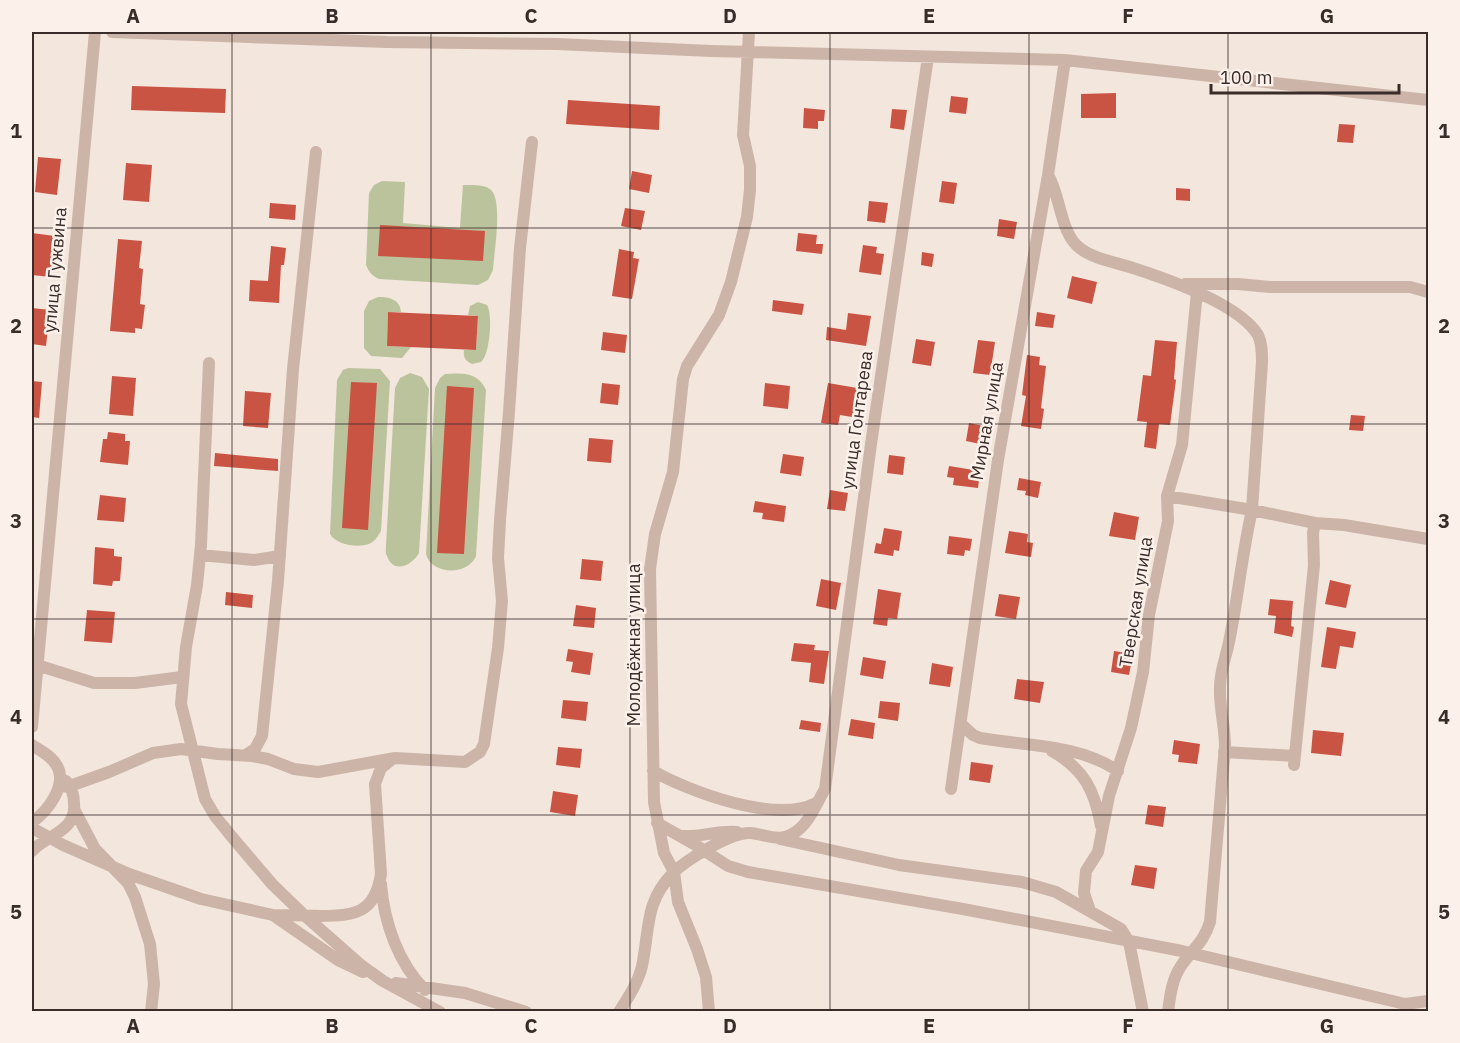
<svg xmlns="http://www.w3.org/2000/svg" width="1460" height="1043" viewBox="0 0 1460 1043" font-family="'IBM Plex Sans',sans-serif">
	<style>
		.green { fill: #bbc39c }
		.building { fill: #ca5444 }
		.lines { fill: none; stroke-linecap: round; stroke-linejoin: round }
		.minor { stroke: #ccb4a8; stroke-width: 12 }
		.grid { fill: none; stroke: #392c29; stroke-width: 1.5; stroke-opacity: 0.55 }
		.labels { text-anchor: middle; stroke-width: 5; stroke-linejoin: round; paint-order: stroke }
		.street-label { font-size: 18px; fill: #392c29; stroke: #fbf1ea }
		.neatline { fill: none; stroke: #392c29; stroke-width: 2 }
		.grid-label { font-size: 20px; text-anchor: middle; font-weight: bold; fill: #392c29 }
	</style>
	<rect width="100%" height="100%" fill="#f3e6dd"/>
	<path class="green" d="M382 181 405 182 403 223 460 228 463 185C471 185 485 184 491 190 503 201 494 253 493 270L488 280 478 285 379 279C372 276 369 272 366 265L369 193 374 185Z
		M378 297C389 297 400 299 401 312H388L387 346 411 347 402 358 371 356 364 348V311L369 301Z
		M478 302 487 305C493 314 490 355 481 362L472 364C465 361 463 357 464 350H476L478 316 468 315 470 306Z
		M348 368 380 369 390 381 381 531C378 536 376 540 371 543 360 549 336 545 330 534L337 380 343 370Z
		M410 373 422 377 429 389 419 553C412 566 393 574 387 556 385 553 386 549 386 545L395 388 400 378Z
		M445 374C462 373 478 372 486 390L476 556C468 576 431 575 426 554L435 388 440 378Z"/>
	<path class="building" d="M132 86 226 89 225 113 131 110Z
		M1116 93V118H1081V94Z
		M951 96 968 98 966 114 949 112Z
		M568 100 660 106 659 130 566 124Z
		M804 108 825 110 824 121H818V129L803 128Z
		M892 109 907 110 904 130 890 128Z
		M1339 124 1355 125 1353 143 1337 142Z
		M38 157 61 159 57 195 35 192Z
		M126 163 152 165 149 202 123 200Z
		M632 171 652 175 649 193 629 189Z
		M942 181 957 183 954 204 939 202Z
		M1176 188 1190 189V201L1176 200Z
		M869 201 888 203 885 223 867 221Z
		M270 203 296 205 295 220 269 218Z
		M625 208 645 211 641 230 621 226Z
		M999 219 1017 222 1014 239 997 236Z
		M380 225 485 231 483 261 378 256Z
		M32 233 55 236 51 277 32 275Z
		M798 233 817 235 816 244H823L822 254 796 251Z
		M118 239 142 241 139 268 143 269 140 304 145 305 142 329 135 328V333L110 331Z
		M863 245 877 247 876 253 884 254 881 275 859 272Z
		M271 246 286 248 284 265H281L279 303 249 301 250 280 268 281Z
		M619 249 634 252 633 258 639 259 632 299 612 296Z
		M922 252 934 254 932 267 921 265Z
		M1072 276 1097 282 1092 304 1067 298Z
		M773 300 804 304 802 315 772 311Z
		M32 308 50 310 46 346 32 344Z
		M388 312 478 316 476 350 387 346Z
		M1037 312 1055 315 1053 328 1035 326Z
		M848 313 871 316 866 346 826 340 827 327 846 330Z
		M603 332 627 335 625 353 601 350Z
		M916 339 935 342 931 366 912 363Z
		M978 340 995 342 990 375 973 373Z
		M1155 340 1177 342 1174 379 1176 380 1170 425 1159 424 1156 449 1144 447 1147 422 1137 421 1143 375 1151 376Z
		M1027 355 1040 357 1039 365 1046 366 1041 408 1044 409 1041 429 1021 426 1026 396 1022 395Z
		M112 376 136 378 133 416 109 414Z
		M32 381 42 382 39 418 32 417Z
		M351 382 377 383 368 530 342 528Z
		M602 383 620 385 618 405 600 403Z
		M765 383 790 386 788 409 763 406Z
		M828 383 863 389 858 418 840 415 838 425 821 423Z
		M447 386 474 388 464 554 437 553Z
		M245 391 271 393 268 428 243 426Z
		M1351 415 1365 416 1363 431 1349 430Z
		M969 423 988 427 985 445 966 441Z
		M108 432 125 434V441H130L128 465 100 462 103 439H107Z
		M589 438 613 440 611 463 587 461Z
		M215 453 278 459V471L214 466Z
		M783 454 804 457 801 476 780 473Z
		M889 455 905 457 903 475 887 473Z
		M949 466 980 471 978 488 953 485 954 478 947 477Z
		M1019 478 1041 482 1038 498 1025 495 1026 491 1017 490Z
		M830 490 848 493 845 511 827 509Z
		M100 495 126 498 124 522 97 520Z
		M755 501 786 506 784 522 762 519 763 513 753 512Z
		M1114 512 1139 517 1135 540 1109 536Z
		M884 528 902 531 899 551 894 550 893 556 874 553 876 543 881 544Z
		M1009 531 1028 534 1027 542 1033 543 1031 557 1005 553Z
		M949 536 972 539 970 551 965 550 964 556 947 554Z
		M95 547 114 549V556L122 557 120 581H113L112 586 93 584Z
		M582 559 603 561 601 581 580 579Z
		M821 579 841 583 836 610 816 606Z
		M1330 580 1351 585 1346 608 1325 604Z
		M878 589 901 593 897 619 888 618 887 626 873 624Z
		M226 592 253 595 252 608 225 605Z
		M999 594 1020 597 1016 619 995 616Z
		M1270 599 1293 601 1291 626 1294 627 1292 637 1274 633 1276 616 1268 615Z
		M576 605 596 608 594 628 573 626Z
		M87 610 115 612 112 643 84 641Z
		M1327 627 1356 632 1353 648 1340 646 1336 669 1321 667Z
		M794 643 815 645 814 650 829 651 824 684 809 682 811 663 791 661Z
		M568 649 593 653 590 675 571 672 573 662 566 661Z
		M1114 651 1133 654 1129 675 1111 672Z
		M863 657 886 661 883 679 860 675Z
		M932 663 953 667 950 687 929 684Z
		M1017 679 1044 682 1040 703 1014 699Z
		M563 700 588 702 586 721 561 718Z
		M880 701 900 703 898 721 878 718Z
		M851 719 875 723 873 739 848 735Z
		M801 720 821 723 820 732 799 729Z
		M1313 730 1344 733 1341 756 1311 753Z
		M1174 740 1200 744 1197 764 1178 762 1179 755 1172 754Z
		M558 747 582 749 580 768 556 765Z
		M971 762 993 765 990 783 969 780Z
		M553 791 578 795 575 816 550 812Z
		M1148 805 1166 807 1163 827 1145 824Z
		M1135 865 1157 868 1154 889 1131 885Z"/>
	<g class="lines">
		<path class="minor" d="M112 32 387 42 557 44 711 51 1065 60 1428 100
			M1048 175C1061 196 1060 235 1081 249 1096 260 1116 262 1133 268 1167 279 1239 304 1258 335 1262 343 1262 353 1262 362L1252 510 1315 523 1313 533 1314 565 1294 765
			M1185 284H1238L1270 287H1410L1428 292
			M209 363 201 545 197 585 186 647 181 704 205 799 215 816 232 837 272 884 304 915 362 966 383 981 440 1012
			M1167 496 1252 510C1242 554 1238 598 1229 642 1226 657 1220 671 1220 687 1219 707 1225 726 1225 746L1210 922C1203 944 1193 948 1181 966 1172 979 1170 996 1168 1012
			M1315 523 1344 525 1428 539
			M200 555 254 560 280 556
			M37 665 94 683H135L182 677
			M961 724 973 735 980 738C1025 746 1079 744 1118 771
			M32 727 95 32
			M32 745C41 751 52 756 57 766 68 785 47 812 32 822
			M1052 751C1084 769 1095 791 1101 826
			M1224 752 1295 756
			M246 755 255 749 262 736 278 581 293 369 316 152
			M653 771C690 792 776 824 816 803
			M59 787 70 786 109 772 153 753 181 749 218 754 252 756 268 759 294 769 318 772 395 758 465 762 480 752 484 744 498 648 502 601 498 558 500 520 509 412 520 248 532 142
			M951 789 998 460 1048 175 1065 60
			M74 809 95 849 128 883 135 897 150 944 154 984 151 1012
			M657 823 694 844 728 866 748 872 963 909 1182 951 1405 1004 1428 1001
			M32 828 63 845 129 874 201 899 273 915 338 960 363 972
			M683 836C702 837 719 830 737 832
			M780 839 899 865 1022 882 1056 892 1121 929 1129 942 1143 1012
			M32 851C46 835 77 832 74 803 74 795 71 787 66 781
			M381 884C384 922 398 963 425 990
			M1090 911 1084 893 1086 871 1098 852 1109 796 1131 728 1143 672 1149 615 1168 521 1167 496 1182 445 1197 292
			M273 915C289 915 305 915 320 916 355 916 375 913 381 874L375 784 381 768 391 760
			M396 983 465 993 526 1012
			M619 1012C628 998 638 983 642 966 650 929 644 903 673 873 686 860 731 832 750 833 765 834 779 843 794 833 809 824 816 804 825 789L871 444 928 57
			M709 1012 706 977 697 949 678 902 674 872 664 853 654 802 650 569 655 534 673 472 683 379 687 366 719 315 731 282 747 217 750 190V166L743 135 749 32"/>
	</g>
	<path class="grid" d="M232 32V1012M431 32V1012M630 32V1012M830 32V1012M1029 32V1012M1228 32V1012M32 228H1428M32 424H1428M32 619H1428M32 815H1428"/>
	<g class="labels">
		<g class="street-label">
			<text transform="translate(55 270) rotate(-85)" y="6">улица Гужвина</text>
			<text transform="translate(857 420) rotate(-82)" y="6">улица Гонтарева</text>
			<text transform="translate(987 421) rotate(-80)" y="6">Мирная улица</text>
			<text transform="translate(1136 602) rotate(-81)" y="6">Тверская улица</text>
			<text transform="translate(634 645) rotate(-90)" y="6">Молодёжная улица</text>
		</g>
	</g>
	<rect width="1460" height="1043" fill="none" stroke="#fbf1ea" stroke-width="66"/>
	<path d="M1211 84v9h188v-9" fill="none" stroke="#392c29" stroke-width="3"/>
	<text x="1220" y="84" font-size="18" fill="#392c29" stroke="#fbf1ea" stroke-width="4.5" paint-order="stroke">100 m</text>
	<rect x="33" y="33" width="1394" height="977" class="neatline"/>
	<g class="grid-label">
		<text x="133" y="23">A</text>
		<text x="332" y="23">B</text>
		<text x="531" y="23">C</text>
		<text x="730" y="23">D</text>
		<text x="929" y="23">E</text>
		<text x="1128" y="23">F</text>
		<text x="1327" y="23">G</text>
		<text x="16" y="138">1</text>
		<text x="1444" y="138">1</text>
		<text x="16" y="333">2</text>
		<text x="1444" y="333">2</text>
		<text x="16" y="528">3</text>
		<text x="1444" y="528">3</text>
		<text x="16" y="724">4</text>
		<text x="1444" y="724">4</text>
		<text x="16" y="919">5</text>
		<text x="1444" y="919">5</text>
		<text x="133" y="1033">A</text>
		<text x="332" y="1033">B</text>
		<text x="531" y="1033">C</text>
		<text x="730" y="1033">D</text>
		<text x="929" y="1033">E</text>
		<text x="1128" y="1033">F</text>
		<text x="1327" y="1033">G</text>
	</g>
</svg>
